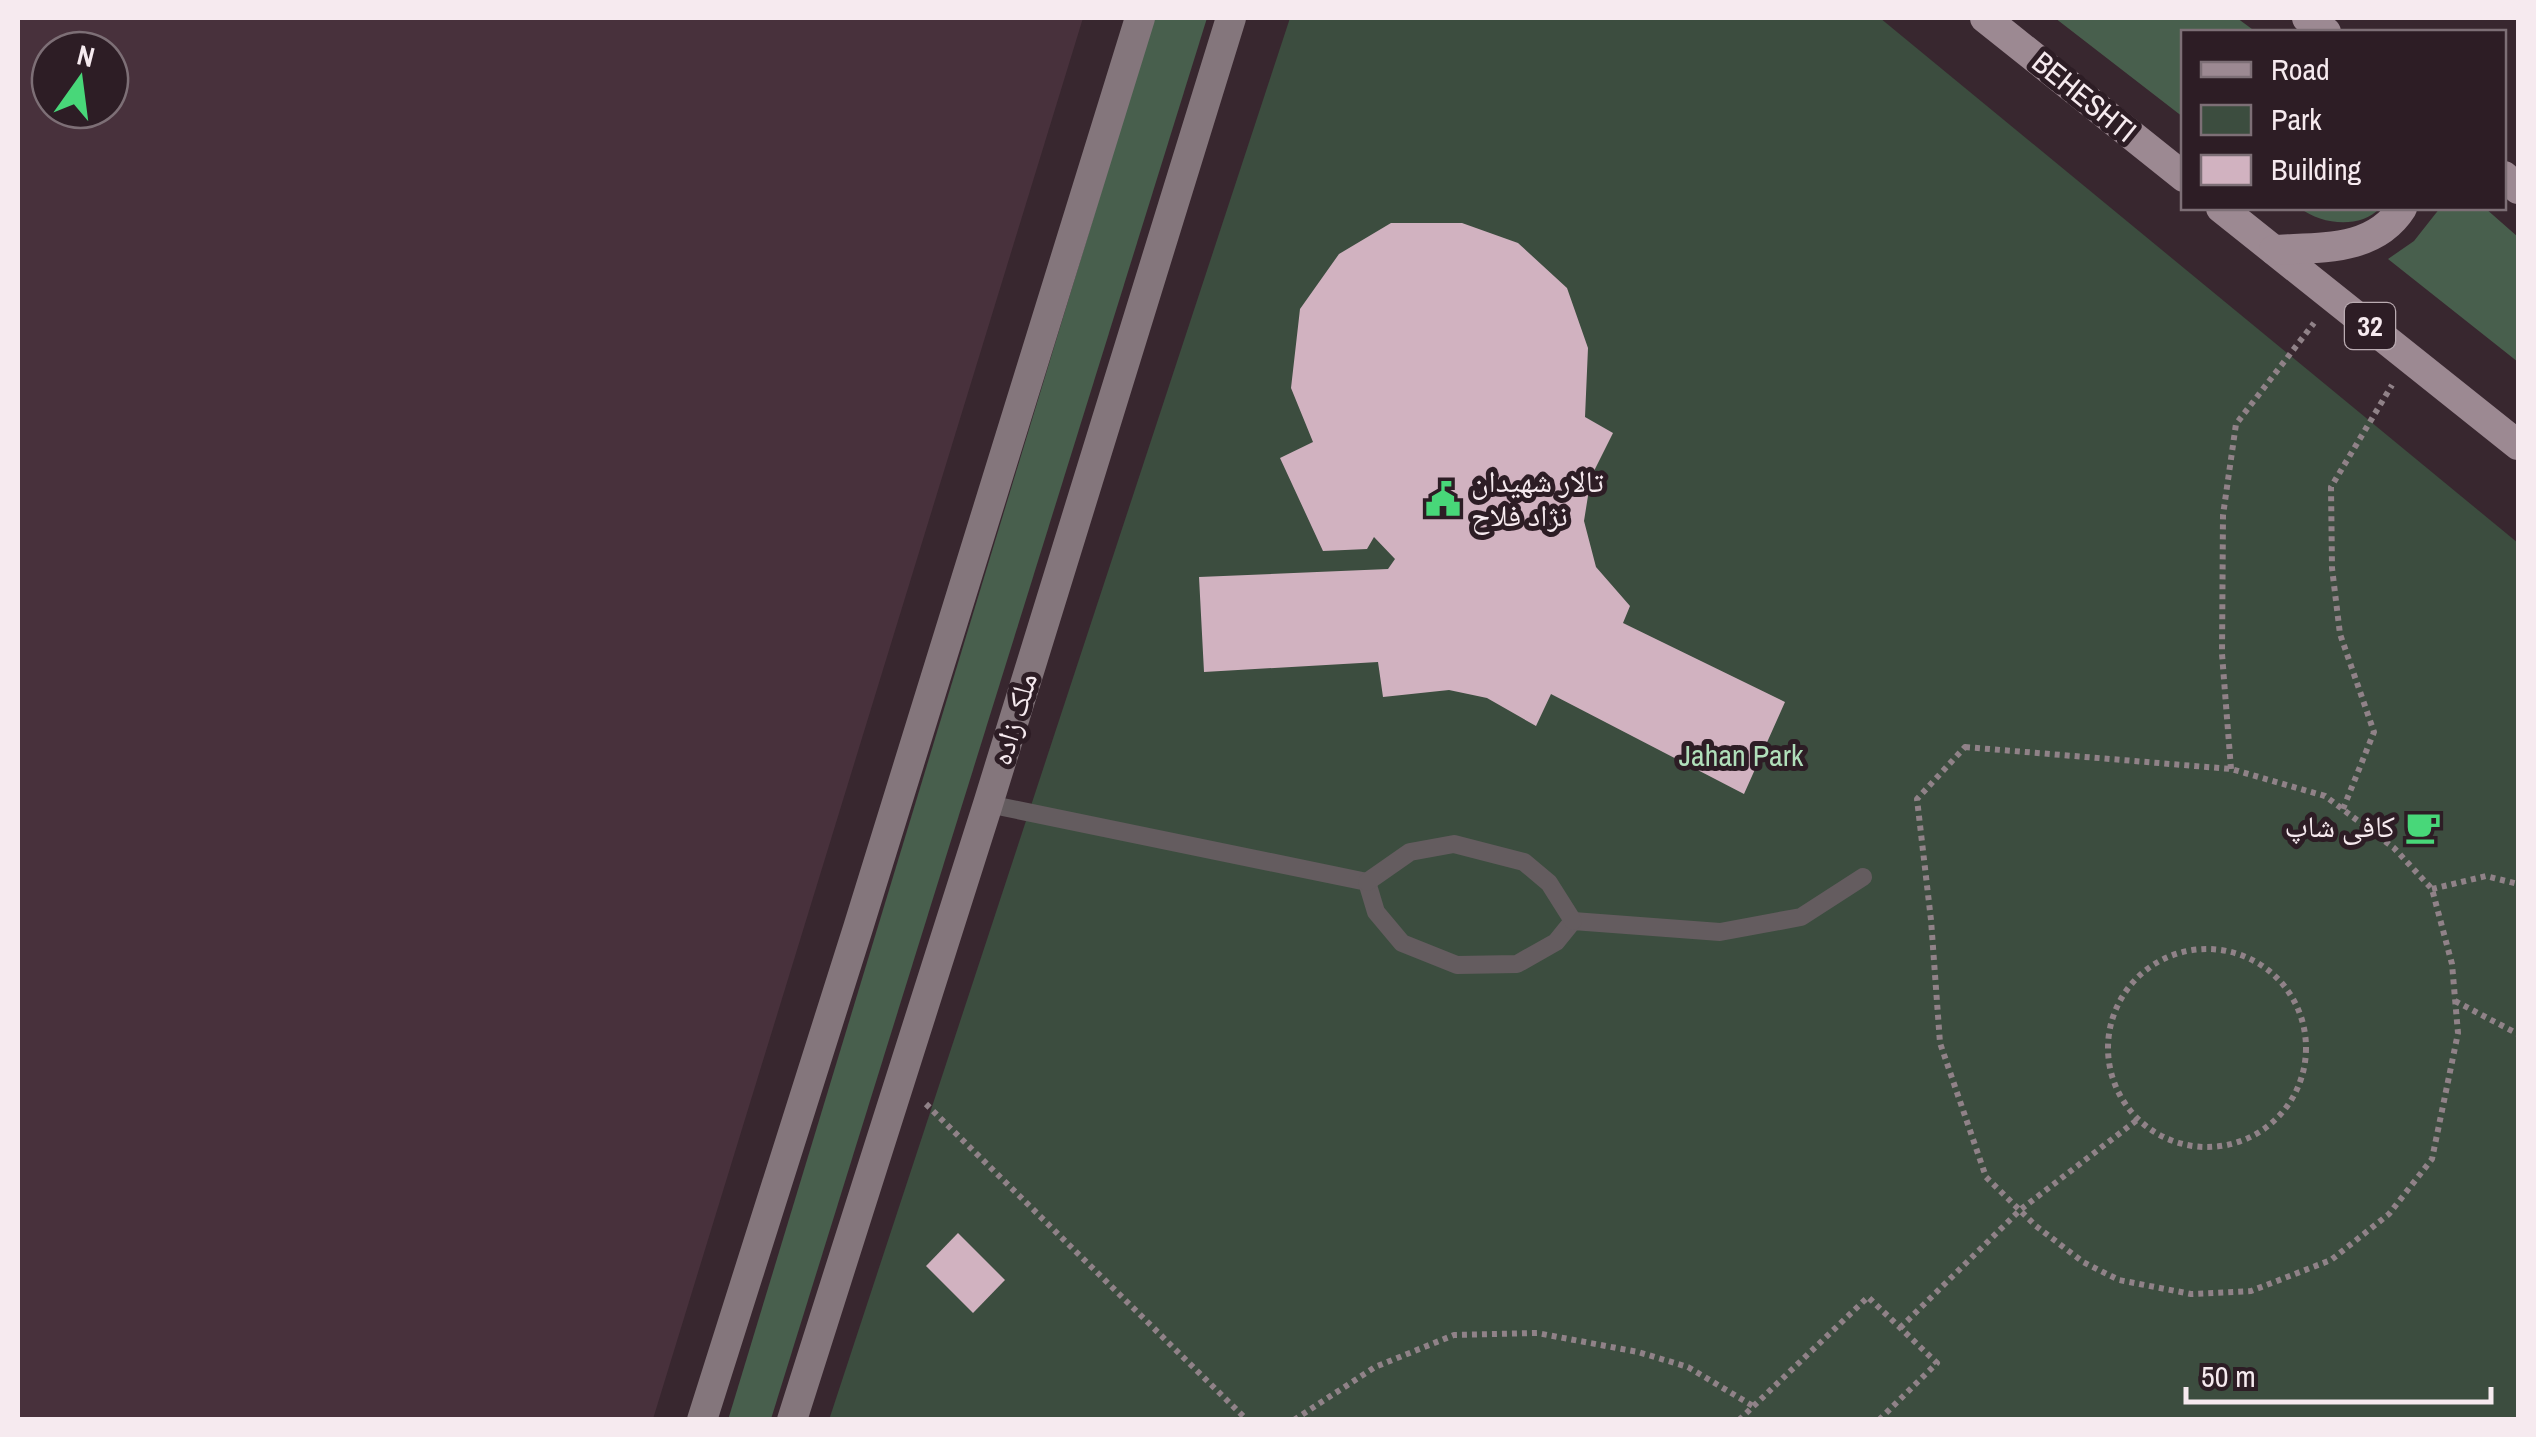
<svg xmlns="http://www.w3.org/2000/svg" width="2536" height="1437" viewBox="0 0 2536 1437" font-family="'Archivo Narrow','Noto Naskh Arabic',sans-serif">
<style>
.built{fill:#48313c;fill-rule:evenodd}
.green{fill:#3c4d3f}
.forest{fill:#485f4d}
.building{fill:#d1b2c0}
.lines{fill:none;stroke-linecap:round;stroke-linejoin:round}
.path{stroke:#908288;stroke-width:6;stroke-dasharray:5 5;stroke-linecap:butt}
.lane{stroke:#645c5f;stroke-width:18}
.secondary{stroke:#84767c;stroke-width:30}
.primary{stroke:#9c8992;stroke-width:30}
.labels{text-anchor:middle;stroke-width:10;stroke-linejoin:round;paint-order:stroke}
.shield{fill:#2d1d25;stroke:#baacb2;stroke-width:2.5}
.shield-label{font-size:28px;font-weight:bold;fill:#f6eaef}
.street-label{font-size:30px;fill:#f6eaef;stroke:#2d1d25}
.poi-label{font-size:30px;fill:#f6eaef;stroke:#2d1d25;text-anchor:start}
.park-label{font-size:30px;fill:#b0dfba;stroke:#2d1d25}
</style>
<rect width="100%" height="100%" fill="#38272f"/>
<path class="built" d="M18,18H1083L653,1419L18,1418ZM50,50H110V110H50Z"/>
<polygon class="green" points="1290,18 1880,18 2518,543 2518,1419 829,1420"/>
<g class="forest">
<polygon points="1154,18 1207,18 771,1419 728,1420"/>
<polygon points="2055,18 2237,18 2256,32 2184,32 2183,117"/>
<path d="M2300,208H2380C2360,229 2322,225 2300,208Z"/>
<polygon points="2440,208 2485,208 2518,237 2518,362 2388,259 2414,241"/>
</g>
<g class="building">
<polygon points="1391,223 1462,223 1518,243 1567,288 1588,348 1585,417 1613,433 1591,477 1584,521 1596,567 1630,606 1623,623 1785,702 1744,794 1551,694 1536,726 1487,698 1449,690 1383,697 1378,662 1204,672 1199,577 1388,569 1395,559 1374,537 1367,549 1323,551 1280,458 1313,442 1291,388 1300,309 1339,254"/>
<polygon points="958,1233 1005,1280 973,1313 926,1266"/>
</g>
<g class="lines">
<g class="path">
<polygon points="1965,747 2231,769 2325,796 2394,848 2432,889 2452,964 2458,1033 2432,1159 2389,1214 2331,1260 2251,1291 2191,1294 2119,1280 2083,1262 2036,1226 1986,1177 1940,1043 1931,920 1917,799"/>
<polyline points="2231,769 2222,654 2223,515 2236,424 2314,323"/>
<polyline points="2343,809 2374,732 2340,634 2332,568 2331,487 2392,385"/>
<polyline points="2432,889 2486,876 2518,884"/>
<circle cx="2207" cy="1048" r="99"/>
<polyline points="2455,1001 2518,1034"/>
<polyline points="926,1104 1247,1420"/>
<polyline points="1900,1328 2020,1210 2137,1120"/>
<polyline points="1294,1420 1375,1367 1454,1335 1537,1333 1638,1352 1688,1367 1753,1406"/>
<polyline points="1739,1420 1868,1297 1937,1363 1879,1420"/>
</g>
<g class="lane">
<polyline points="988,804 1367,882 1376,912 1402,943 1457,965 1517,964 1556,942 1573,921 1720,932 1801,917 1863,877"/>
<polyline points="1367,882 1410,852 1454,844 1524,862 1549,883 1573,921"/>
</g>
<g class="secondary">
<polyline points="702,1420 858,928 1140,18"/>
<polyline points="792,1420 988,804 1231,18"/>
</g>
<g class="primary">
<polyline points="1985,18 2184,177"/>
<polyline points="2307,18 2326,32"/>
<polyline points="2504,176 2518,189"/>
<polyline points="2221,208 2518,445"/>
<path d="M2274,250C2320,247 2374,252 2402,208"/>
</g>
</g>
<defs>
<symbol id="civic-bare" viewBox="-9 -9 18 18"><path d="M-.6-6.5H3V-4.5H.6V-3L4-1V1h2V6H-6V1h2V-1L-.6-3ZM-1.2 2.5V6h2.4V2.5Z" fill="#48d779" stroke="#2d1d25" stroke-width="2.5" paint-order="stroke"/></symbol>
<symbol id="cafe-bare" viewBox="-9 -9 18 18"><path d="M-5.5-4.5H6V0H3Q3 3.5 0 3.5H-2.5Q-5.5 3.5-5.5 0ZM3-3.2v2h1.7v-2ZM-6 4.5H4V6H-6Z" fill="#48d779" stroke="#2d1d25" stroke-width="2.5" paint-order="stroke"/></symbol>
</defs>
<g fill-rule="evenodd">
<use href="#civic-bare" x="1418" y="474" width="50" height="50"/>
<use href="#cafe-bare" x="2398" y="802" width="50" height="50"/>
</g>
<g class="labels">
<rect class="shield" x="2345" y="303" width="50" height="46" rx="8"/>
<g class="shield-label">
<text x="2370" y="336">32</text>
</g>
<g class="street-label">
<text transform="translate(2084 97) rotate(39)" y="10">BEHESHTI</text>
<text transform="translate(1014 719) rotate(-73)" y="10">ملک زاده</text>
</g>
<g class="poi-label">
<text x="1471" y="492">تالار شهیدان<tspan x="1471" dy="34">نژاد فلاح</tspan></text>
<text x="2395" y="837" text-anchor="end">کافی شاپ</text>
</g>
<g class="park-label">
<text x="1741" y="766">Jahan Park</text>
</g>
</g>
<rect width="2536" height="1437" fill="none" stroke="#f6eaef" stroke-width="40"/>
<rect x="2181" y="30" width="325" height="180" fill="#2d1d25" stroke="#7d6f76" stroke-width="2.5"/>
<rect x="2201" y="62" width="50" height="15" fill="#9c8992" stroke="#7d6f76" stroke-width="2.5"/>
<text x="2271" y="80" font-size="30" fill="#f6eaef">Road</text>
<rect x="2201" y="105" width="50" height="30" fill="#3c4d3f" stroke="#7d6f76" stroke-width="2.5"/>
<text x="2271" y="130" font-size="30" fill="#f6eaef">Park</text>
<rect x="2201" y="155" width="50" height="30" fill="#d1b2c0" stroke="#7d6f76" stroke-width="2.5"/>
<text x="2271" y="180" font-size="30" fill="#f6eaef">Building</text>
<g transform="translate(80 80) rotate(14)"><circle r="48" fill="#2d1d25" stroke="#7d6f76" stroke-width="2.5"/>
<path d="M0-8L18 38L0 25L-18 38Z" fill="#48d779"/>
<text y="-15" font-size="28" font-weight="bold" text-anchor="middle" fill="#f6eaef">N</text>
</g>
<path d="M2186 1387v15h305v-15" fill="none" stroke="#f6eaef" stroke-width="5"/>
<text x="2201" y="1387" font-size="30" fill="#f6eaef" stroke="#2d1d25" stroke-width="8" paint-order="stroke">50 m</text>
</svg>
